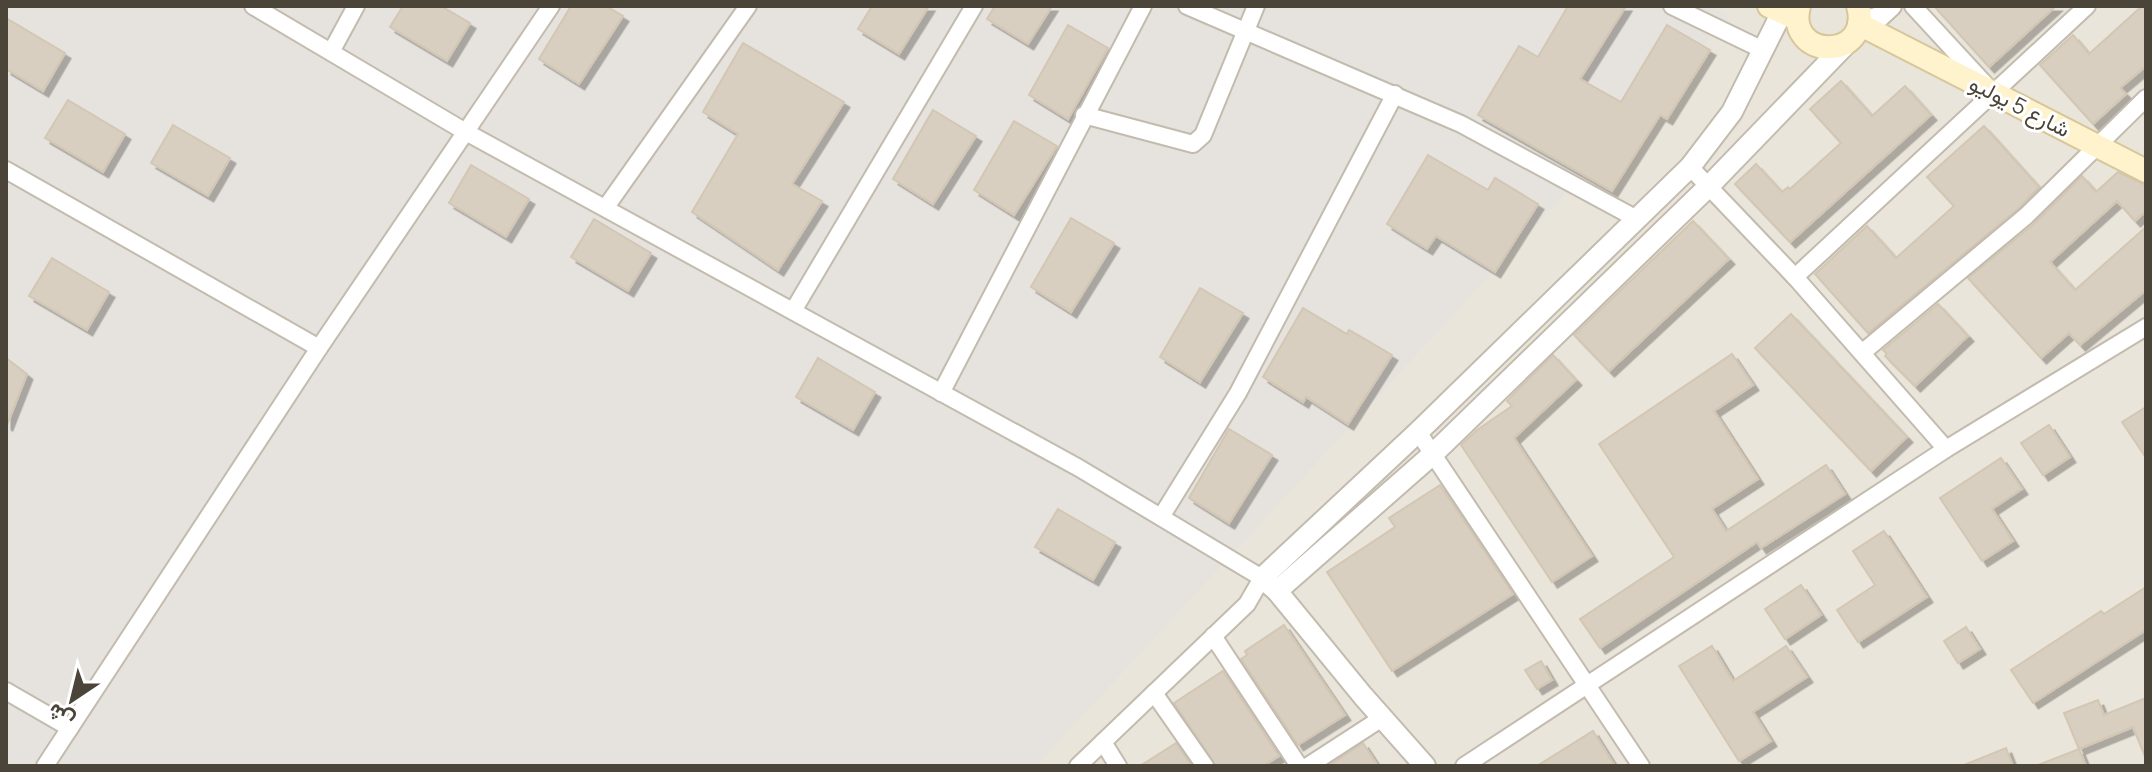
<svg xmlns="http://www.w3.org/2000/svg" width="2152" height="772" viewBox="0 0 2152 772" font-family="Manrope,Vazirmatn,sans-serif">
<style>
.residential{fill:#eae5da}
.industrial{fill:#e6e2dd}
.building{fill:#d8cfc1;stroke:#d3c7b4;stroke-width:2;filter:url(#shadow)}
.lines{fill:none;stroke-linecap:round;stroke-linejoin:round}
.minor-casing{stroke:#c2bbae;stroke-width:20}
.tertiary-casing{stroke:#c2bbae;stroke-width:24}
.secondary-casing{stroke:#d6c79b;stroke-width:26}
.minor{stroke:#fff;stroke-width:16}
.tertiary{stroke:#fff;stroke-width:20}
.secondary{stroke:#fff3cd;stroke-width:22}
.labels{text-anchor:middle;stroke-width:6;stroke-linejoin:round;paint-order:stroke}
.street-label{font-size:22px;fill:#4b4439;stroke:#fff}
</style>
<defs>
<filter id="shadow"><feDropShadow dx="5.5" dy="5.5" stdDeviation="0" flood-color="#0004"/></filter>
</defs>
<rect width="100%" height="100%" fill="#f6f3ec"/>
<polygon class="residential" points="6,6 2146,6 2146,766 749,766"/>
<polygon class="industrial" points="6,6 1709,6 1730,16 1036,766 6,766"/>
<g class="building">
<polygon points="403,6 441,6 470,23 447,61 390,27"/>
<polygon points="571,6 606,6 623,16 579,84 539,59"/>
<polygon points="872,6 929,6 899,54 858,29"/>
<polygon points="995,6 1052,6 1028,44 987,19"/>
<polygon points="1568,6 1626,6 1580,79 1621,102 1667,25 1710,50 1667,119 1660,115 1612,191 1478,115 1519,46 1538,57"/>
<polygon points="1934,6 2056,6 1989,67"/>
<polygon points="2142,6 2146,6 2146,66 2120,88 2126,94 2093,124 2040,65 2073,35 2089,54"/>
<polygon points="6,18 65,53 43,91 6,69"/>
<polygon points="1068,25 1108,48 1068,119 1029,95"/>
<polygon points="743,43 844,102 792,184 822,201 778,270 692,212 738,134 703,112"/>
<polygon points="1841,81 1872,116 1905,86 1931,115 1790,242 1735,184 1756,164 1782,192 1788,187 1790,189 1841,143 1810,109"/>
<polygon points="68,100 125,134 103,172 45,138"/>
<polygon points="933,110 976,136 933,204 893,179"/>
<polygon points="1014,121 1057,146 1014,215 974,190"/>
<polygon points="173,125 230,158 208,196 151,163"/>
<polygon points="1984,126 2039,187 2019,208 1868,333 1815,274 1867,226 1896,258 1954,206 1927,177"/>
<polygon points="1428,155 1488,190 1495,178 1538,204 1495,272 1436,236 1427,249 1387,224"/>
<polygon points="471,165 529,199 506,237 449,203"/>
<polygon points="2118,172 2146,185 2146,211 2135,221 2117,201 2050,262 2075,290 2146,227 2146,290 2080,345 2069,333 2041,358 1968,278 2034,224 2082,176 2096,192"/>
<polygon points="1071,218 1114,243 1071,312 1031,287"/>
<polygon points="594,219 651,253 628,291 571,257"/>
<polygon points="1693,221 1729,259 1609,371 1574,335"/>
<polygon points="52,258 109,292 87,330 29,296"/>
<polygon points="1200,288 1243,313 1200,382 1160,357"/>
<polygon points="1938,304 1968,336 1915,386 1885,356 1887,354 1883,350"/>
<polygon points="1303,308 1347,334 1349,330 1392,355 1348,424 1306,397 1303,402 1263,377"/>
<polygon points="1791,314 1907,437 1871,471 1755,348"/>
<polygon points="1732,354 1753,385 1714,411 1758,479 1712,509 1726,531 1826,465 1845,494 1761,548 1757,542 1600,648 1580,619 1674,557 1599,444"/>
<polygon points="1553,355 1576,380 1514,438 1592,556 1552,582 1461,445 1477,430 1512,406 1507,401"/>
<polygon points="6,358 27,374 7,425 6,424"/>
<polygon points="818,358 875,392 853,430 796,397"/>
<polygon points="2146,407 2146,458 2122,422"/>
<polygon points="2049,425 2070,457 2043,475 2021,443"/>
<polygon points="1229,429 1272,455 1229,523 1189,498"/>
<polygon points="2001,458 2022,489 1992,509 2013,541 1982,561 1940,498"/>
<polygon points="1440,485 1513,594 1392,671 1327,572 1395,527 1389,518"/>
<polygon points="1058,509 1115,542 1093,580 1035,547"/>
<polygon points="1884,531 1927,597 1858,642 1837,610 1875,585 1853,551"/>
<polygon points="1801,585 1821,615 1785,639 1765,609"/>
<polygon points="2146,587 2146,630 2033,703 2011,670 2101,611 2104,614"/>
<polygon points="1284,625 1345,715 1298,745 1241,659 1247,655 1245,651"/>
<polygon points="1966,627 1980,649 1958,663 1944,641"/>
<polygon points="1712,646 1733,681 1786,646 1807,677 1753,712 1771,741 1739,761 1679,666"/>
<polygon points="1541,661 1552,680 1537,689 1525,670"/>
<polygon points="1223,671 1279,756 1263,766 1216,766 1174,703"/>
<polygon points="2146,698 2146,759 2133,727 2079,749 2064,713 2098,700 2104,715"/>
<polygon points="1593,731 1615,766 1537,766"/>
<polygon points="1176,743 1192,766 1140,766"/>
<polygon points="1363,743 1378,766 1328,766"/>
<polygon points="2006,748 2013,766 1964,766 1964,765"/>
<polygon points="2079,749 2086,766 2038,766 2038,765"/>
</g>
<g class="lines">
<defs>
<g id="minor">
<polyline points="253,6 464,131 1079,468 1262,578 1247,604 1078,766"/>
<polyline points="1187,6 1461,124 1637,219"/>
<polyline points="1672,6 1763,50"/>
<polyline points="1913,6 1985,84"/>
<polyline points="331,52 356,6"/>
<polyline points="1084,115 1193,144 1203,135 1256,6"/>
<polyline points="1690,167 1795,277 1946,449"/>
<polyline points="6,170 319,348"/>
<polyline points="606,207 748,6"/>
<polyline points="1795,277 2087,6"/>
<polyline points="793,311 974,6"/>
<polyline points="1863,352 2026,216 2146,98"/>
<polyline points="941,393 1143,6"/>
<polyline points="1418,432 1641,766"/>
<polyline points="1161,517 1238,393 1395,94"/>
<polyline points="1213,636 1299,766"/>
<polyline points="6,691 70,728"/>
<polyline points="1154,693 1205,766"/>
<polyline points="1103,742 1118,766"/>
<polyline points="45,766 319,348 551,6"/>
<polyline points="1308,766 1382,718"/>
<polyline points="1464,766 1946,449 2146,327"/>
</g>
<g id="tertiary">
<polyline points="1859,24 1879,17 1891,6"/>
<polyline points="1277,591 1433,454 1709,186 1851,39"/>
<polyline points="1425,766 1363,696 1277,591 1262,578 1418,432 1690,167 1732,112 1782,12 1792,6"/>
</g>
<g id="secondary">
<polyline points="1769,6 1797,19"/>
<path d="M1799,6C1785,61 1873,61 1858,6"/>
<polyline points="1859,24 2146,171"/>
</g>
</defs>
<use href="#minor" class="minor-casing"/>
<use href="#tertiary" class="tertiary-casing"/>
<use href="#secondary" class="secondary-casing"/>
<use href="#minor" class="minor"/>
<use href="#tertiary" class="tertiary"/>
<use href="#secondary" class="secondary"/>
</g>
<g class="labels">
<g class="street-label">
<text transform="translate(2020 106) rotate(27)" y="8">شارع 5 يوليو</text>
</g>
</g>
<rect width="2152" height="772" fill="none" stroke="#4b4439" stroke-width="16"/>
<g transform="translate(72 700) rotate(215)" stroke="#ffffff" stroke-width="6" paint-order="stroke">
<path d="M0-6L14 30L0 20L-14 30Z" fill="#4b4439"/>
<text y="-12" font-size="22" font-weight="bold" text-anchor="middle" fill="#4b4439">ش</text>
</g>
</svg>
